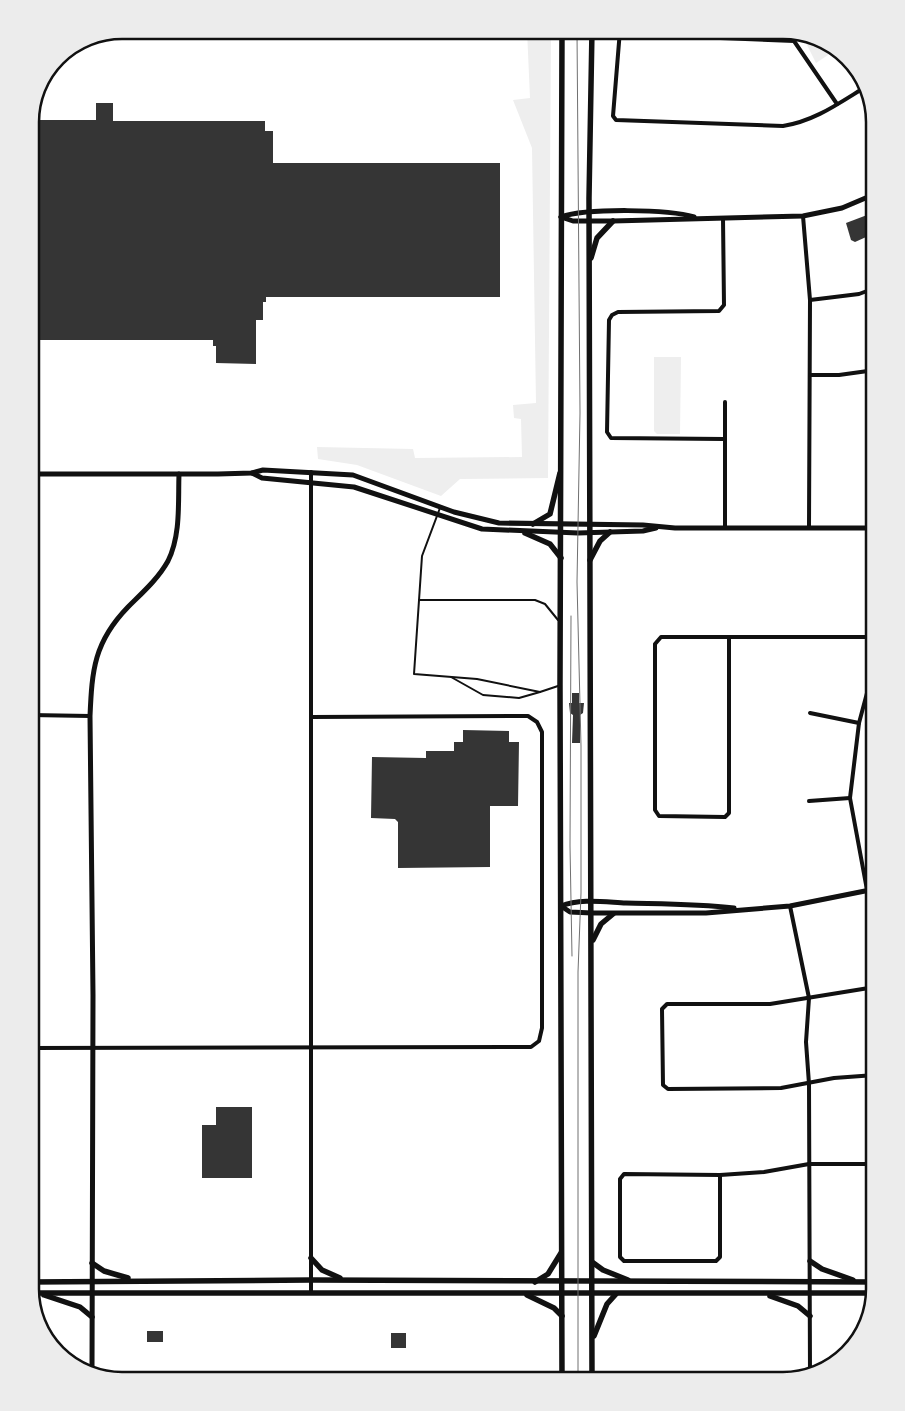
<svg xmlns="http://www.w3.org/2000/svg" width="905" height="1411" viewBox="0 0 905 1411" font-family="'DM Sans',sans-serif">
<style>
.green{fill:#eee}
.building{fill:#353535}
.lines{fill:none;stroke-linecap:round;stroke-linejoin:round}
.service{stroke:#111;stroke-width:2}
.minor{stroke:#111;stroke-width:4}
.tertiary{stroke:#111;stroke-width:5}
.secondary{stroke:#111;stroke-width:5.5}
.tram{stroke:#707070;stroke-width:1}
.rim{fill:none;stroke:#111;stroke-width:2.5}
</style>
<rect width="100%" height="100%" fill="#fff"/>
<g class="green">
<polygon points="527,30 551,30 548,478 460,479 441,496 357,465 318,459 317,447 413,449 415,458 522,457 521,419 514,418 513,405 536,403 532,148 513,100 530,98"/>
<polygon points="798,34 835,46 837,49 816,63 804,39"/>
<polygon points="654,357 681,357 680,434 657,434 654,431"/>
</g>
<g class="building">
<polygon points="96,103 113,103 113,121 265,121 265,131 273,131 273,163 500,163 500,297 266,297 266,302 263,302 263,320 256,320 256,364 216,363 216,346 213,346 213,340 30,340 30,120 96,120"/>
<polygon points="875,212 875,233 855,242 851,240 846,223"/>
<polygon points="572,693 579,693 579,703 584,703 583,713 580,715 580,743 572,743 573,715 570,713 569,703 572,703"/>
<polygon points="463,730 509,731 509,742 519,742 518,806 490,806 490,867 398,868 398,822 395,819 371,818 372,757 426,758 426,751 454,751 454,742 463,742"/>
<polygon points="216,1107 252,1107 252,1178 202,1178 202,1125 216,1125"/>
<rect x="147" y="1331" width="16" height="11"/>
<rect x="391" y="1333" width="15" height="15"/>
</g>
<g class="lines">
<g class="service">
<polyline points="440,508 422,556 414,674 477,679 540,692 558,686"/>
<polyline points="419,600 535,600 545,604 558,620"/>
<polyline points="451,677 483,695 519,698 540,692"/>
</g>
<g class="minor">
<path d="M620,30L613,116L616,120L783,126C815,121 839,103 867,86"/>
<polyline points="620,34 794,41 837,104"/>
<polyline points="803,216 810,300 809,527"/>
<polyline points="723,218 724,305 719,311 618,312 612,315 609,320 607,432 611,438 724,439"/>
<polyline points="810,300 859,294 875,288"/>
<polyline points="810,375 839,375 875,370"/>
<polyline points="725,528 725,402"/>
<polyline points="729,637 729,813 725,817 659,816 655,810 655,644 661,637 875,637"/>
<polyline points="810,713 859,723"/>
<polyline points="30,715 90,716"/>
<polyline points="809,801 850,798"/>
<polyline points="867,890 850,798 859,723 875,663"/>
<polyline points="790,906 809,998 806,1042 809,1084 810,1375"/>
<polyline points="30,1048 531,1047 539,1041 542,1028 542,732 537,722 528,716 311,717"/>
<polyline points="875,1075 834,1078 781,1088 668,1089 663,1085 662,1009 667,1004 770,1004 875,987"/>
<polygon points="624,1174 720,1175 720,1257 716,1261 624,1261 620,1257 620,1179"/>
<polyline points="720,1175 764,1172 809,1164 875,1164"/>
<polyline points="311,1293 311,472"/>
</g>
<g class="tertiary">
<polyline points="561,217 573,221 613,221 803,216 842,208 875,194"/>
<path d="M561,217C586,208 669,209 694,217"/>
<polyline points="252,473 262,478 354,487 482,529 578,533 643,531 656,528"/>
<polyline points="30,474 218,474 252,473 263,470 353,475 454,512 499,523 643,525 675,528 875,528"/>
<polyline points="561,906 570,912 592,913 706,913 790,906 875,889"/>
<path d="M561,906C580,898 605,902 626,903C662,904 698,904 734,908"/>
<path d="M92,1373L93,995L90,716C92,670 94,642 128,607C142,593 158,579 168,561C181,535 178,502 179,474"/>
</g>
<g class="secondary">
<polyline points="562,30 560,685 562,1381"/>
<polyline points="591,258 597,238 613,221"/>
<polyline points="533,524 550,514 560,473"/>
<polyline points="525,533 550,544 561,558"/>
<polyline points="590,560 600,541 610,532"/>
<polyline points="593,940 601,924 613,914"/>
<polyline points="311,1258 322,1270 340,1278"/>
<polyline points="810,1261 822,1269 853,1280"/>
<polyline points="592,1262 603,1270 628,1280"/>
<polyline points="92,1263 104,1271 128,1278"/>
<polyline points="30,1282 311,1280 875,1282"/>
<polyline points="535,1282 548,1274 561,1253"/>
<polyline points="31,1293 874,1293"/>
<polyline points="44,1295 80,1307 92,1317"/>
<polyline points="527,1295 554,1308 562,1316"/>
<polyline points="770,1296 798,1306 810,1316"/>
<polyline points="594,1336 607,1304 616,1294"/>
<polyline points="592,1381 589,198 592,30"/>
</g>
<g class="tram">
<polyline points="577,30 580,413 577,582 581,746 581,893 578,972 578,1381"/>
<polyline points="571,616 570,846 572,956"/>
</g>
</g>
<path d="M0 0H905V1411H0ZM122 39H783A83 83 0 0 1 866 122V1289A83 83 0 0 1 783 1372H122A83 83 0 0 1 39 1289V122A83 83 0 0 1 122 39Z" fill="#ececec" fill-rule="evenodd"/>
<path class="rim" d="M122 39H783A83 83 0 0 1 866 122V1289A83 83 0 0 1 783 1372H122A83 83 0 0 1 39 1289V122A83 83 0 0 1 122 39Z"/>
</svg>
